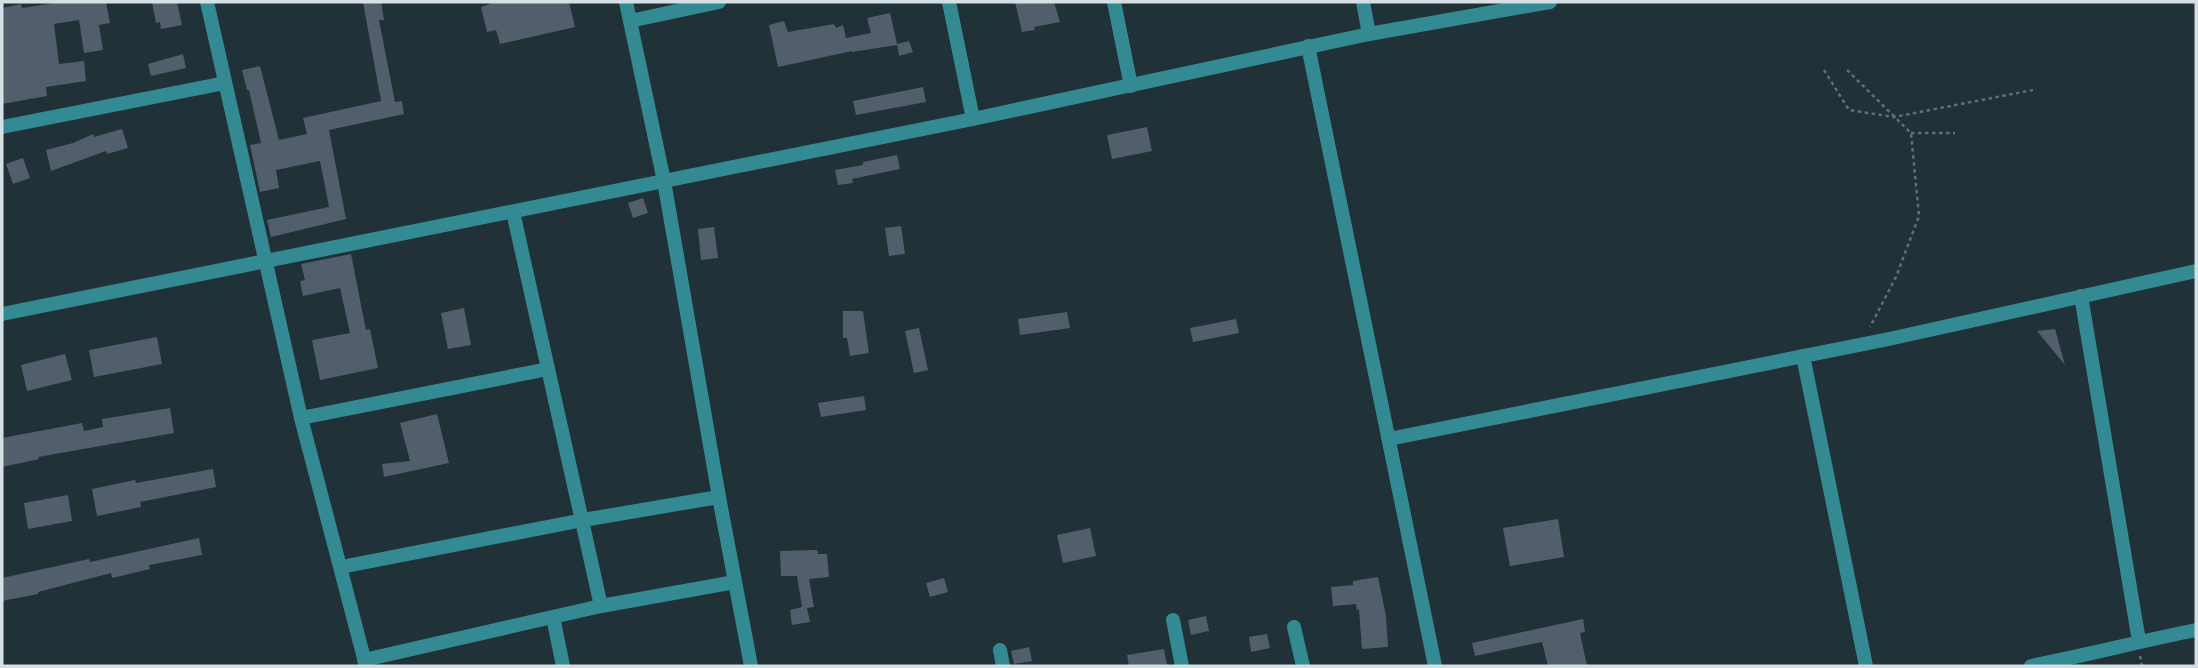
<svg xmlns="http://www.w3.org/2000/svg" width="2198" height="668" viewBox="0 0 2198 668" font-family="Montserrat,sans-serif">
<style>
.building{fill:#525e6b}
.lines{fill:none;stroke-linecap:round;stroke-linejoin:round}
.path{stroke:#616f76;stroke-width:2.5;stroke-dasharray:3.5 3.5;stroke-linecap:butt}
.street{stroke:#348a93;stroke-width:14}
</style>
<rect width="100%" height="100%" fill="#203138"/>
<g class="building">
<polygon points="61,2 106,2 110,23 99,25 103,50 84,53 79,20 54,24 59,64 84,61 86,81 46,87 47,96 2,104 2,8 21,4 22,8"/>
<polygon points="152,2 177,2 182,25 161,29 160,22 156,23"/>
<polygon points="363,2 381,2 384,20 379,20 395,102 402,101 404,114 329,130 346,219 271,237 267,220 329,207 320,161 276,170 279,188 260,192 250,145 261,143 249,90 247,90 242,70 260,66 279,140 307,134 303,118 381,101"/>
<polygon points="495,2 569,2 575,27 500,44 496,30 487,32 481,7"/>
<polygon points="1015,2 1054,2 1060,22 1034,27 1035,30 1022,32"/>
<polygon points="890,13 897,44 909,41 913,52 899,56 897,45 852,52 852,51 778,67 769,25 784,21 788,32 834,24 836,28 843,25 846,38 871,33 867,18"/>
<polygon points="183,54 186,68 151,76 148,64"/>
<polygon points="923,87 926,102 856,115 853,101"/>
<polygon points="1147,127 1152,151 1112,159 1107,135"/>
<polygon points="122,129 128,148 107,154 106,151 51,171 46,150 73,143 93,134 94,137"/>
<polygon points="897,155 900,169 852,179 853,183 838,185 835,170 863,165 863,162"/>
<polygon points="23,158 30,178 13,184 6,164"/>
<polygon points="643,198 648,213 633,218 628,203"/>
<polygon points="901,226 905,254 889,256 885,228"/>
<polygon points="714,227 718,258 701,260 698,229"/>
<polygon points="351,254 366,330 370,329 378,368 320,380 312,340 350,333 340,288 303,296 300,281 305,280 301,264"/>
<polygon points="464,308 471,345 448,349 441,313"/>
<polygon points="843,311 863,311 869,353 850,356 847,338 843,338"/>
<polygon points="1067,312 1070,328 1020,335 1018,319"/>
<polygon points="1236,319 1239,333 1193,342 1190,328"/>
<polygon points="919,328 928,370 914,373 905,331"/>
<polygon points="2055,329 2065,365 2037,331"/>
<polygon points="157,337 162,364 94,377 89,350"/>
<polygon points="65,354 72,380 27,391 21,365"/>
<polygon points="864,396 866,410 821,417 818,403"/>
<polygon points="170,408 174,433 38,457 39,459 2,467 2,438 82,423 84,431 103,427 102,419"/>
<polygon points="437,414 449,463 384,477 382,464 410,461 400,423"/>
<polygon points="213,469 216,487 140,502 141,507 97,516 92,489 135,480 136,483"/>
<polygon points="68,495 72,521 28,529 24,503"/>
<polygon points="1558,519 1564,557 1510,566 1503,528"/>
<polygon points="1090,528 1096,556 1063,563 1057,535"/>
<polygon points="199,538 202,555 149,565 150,569 112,578 111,573 38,592 38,594 2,601 2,578 89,559 90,562"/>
<polygon points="817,550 818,554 827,554 829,577 809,579 814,607 807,608 810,622 792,625 790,610 802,607 797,576 781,576 780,551"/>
<polygon points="1378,577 1386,616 1388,647 1362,649 1359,609 1357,610 1356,604 1333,606 1331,587 1353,585 1353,581"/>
<polygon points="944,578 948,592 930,597 926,583"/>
<polygon points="1206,616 1209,631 1191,635 1188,620"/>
<polygon points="1583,619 1585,632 1580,633 1587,666 1548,666 1542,642 1475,656 1472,643"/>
<polygon points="1267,634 1270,648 1251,652 1249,637"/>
<polygon points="1029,647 1032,661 1014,664 1011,651"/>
<polygon points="1164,649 1167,665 1129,666 1127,655"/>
</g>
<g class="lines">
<g class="path">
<polyline points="1824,70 1849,110 1894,117 2033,90"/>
<polyline points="1847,70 1911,133 1919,216 1896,277 1870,327"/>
<polyline points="1911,133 1955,133"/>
<polyline points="2140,656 2142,666"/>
</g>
<g class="street">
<polyline points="207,2 301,418 366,666"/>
<polyline points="626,2 664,181 719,497 751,666"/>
<polyline points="949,2 973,119"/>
<polyline points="1114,2 1131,86"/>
<polyline points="1363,2 1369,34"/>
<polyline points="630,21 719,2"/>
<polyline points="1308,46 1435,666"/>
<polyline points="2,127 225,83"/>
<polyline points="513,212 601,606"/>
<polyline points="2081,296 2139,641"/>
<polyline points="2,314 973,119 1369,34 1550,2"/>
<polyline points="1803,356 1866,666"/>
<polyline points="301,418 548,369"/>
<polyline points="1389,439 1889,339 2196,271"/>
<polyline points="341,567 583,520 719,497"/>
<polyline points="553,617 563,666"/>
<polyline points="1173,620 1182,666"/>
<polyline points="1294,627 1303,666"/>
<polyline points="1000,650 1003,666"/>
<polyline points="364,660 601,606 735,582"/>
<path d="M2031,666C2087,655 2141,641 2196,630"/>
</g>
</g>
<rect width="2198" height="668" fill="none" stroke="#d5dfe4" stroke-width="7"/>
</svg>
